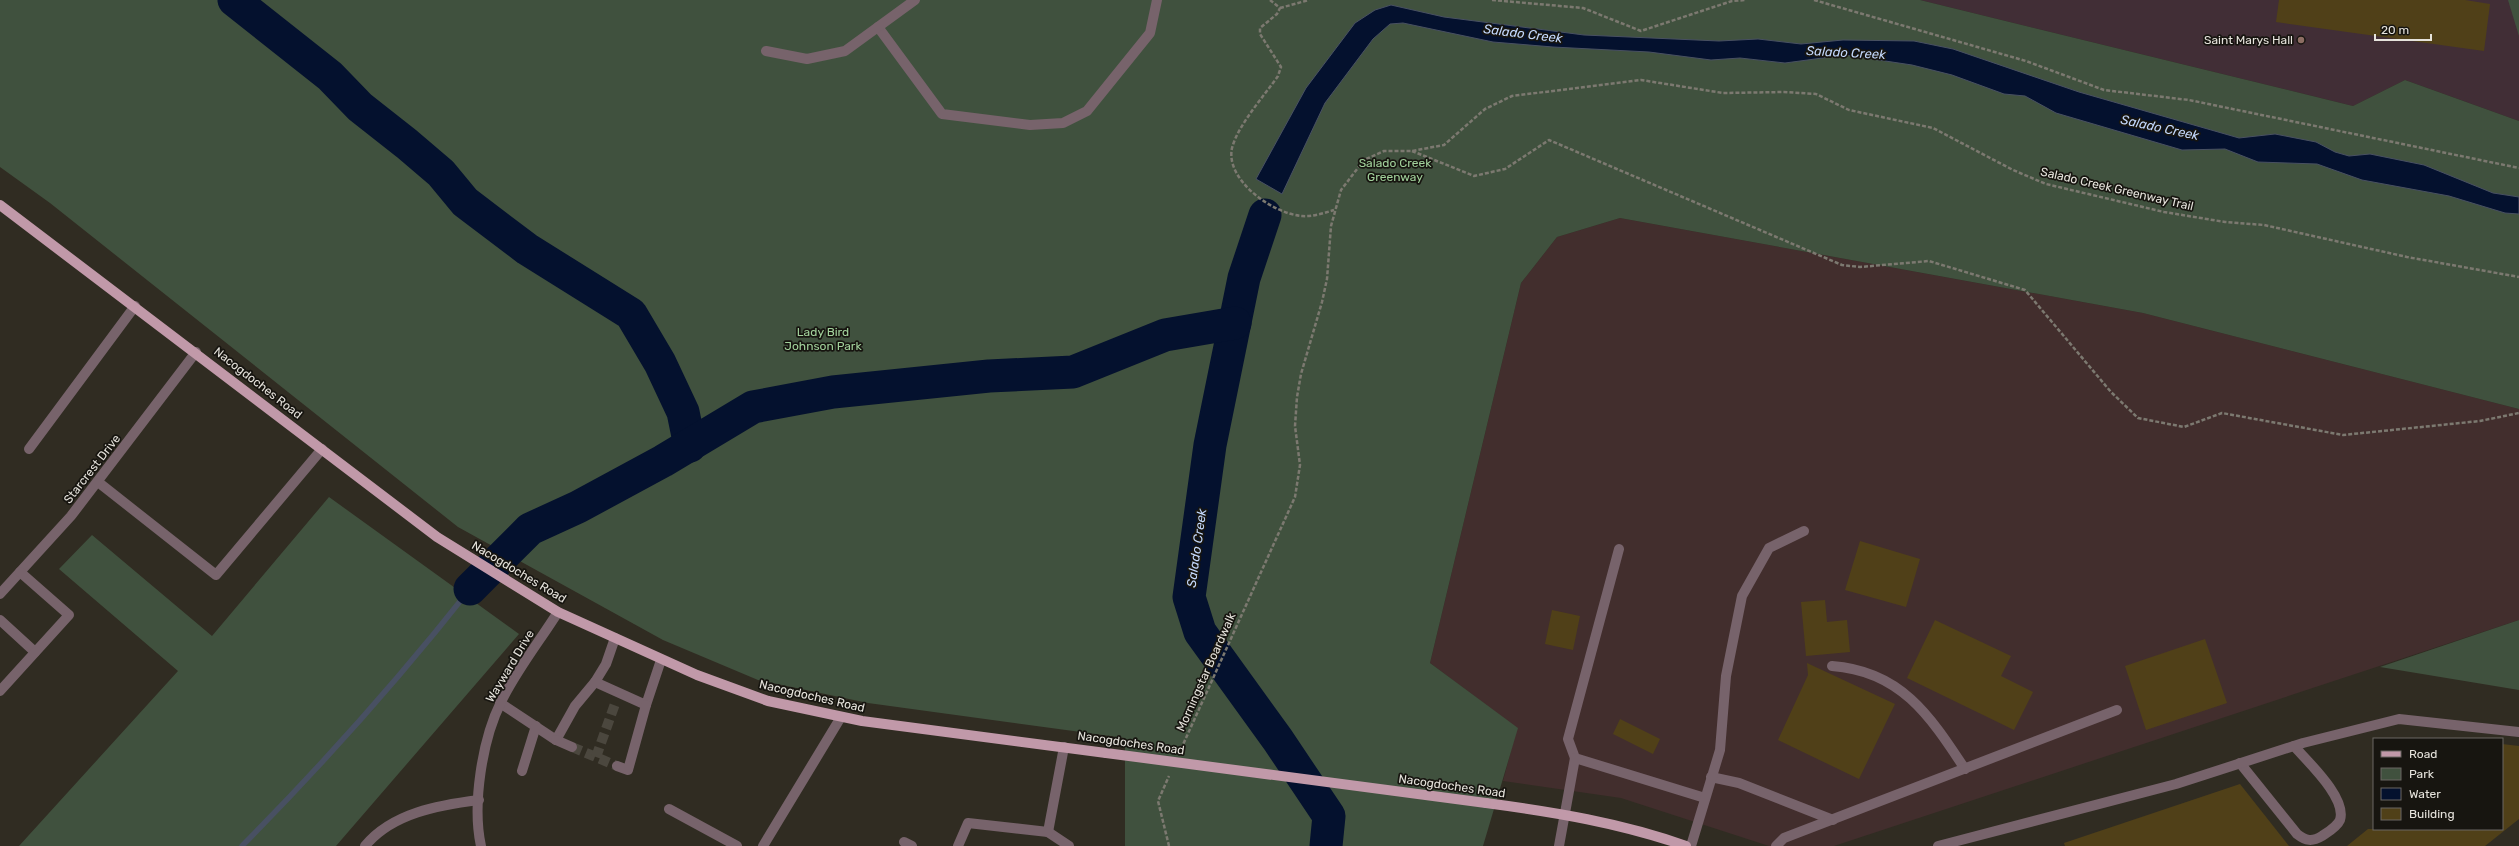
<svg xmlns="http://www.w3.org/2000/svg" width="2519" height="846" viewBox="0 0 2519 846" font-family="Rubik,sans-serif">
<style>
.industrial{fill:#422e2d}
.education{fill:#412e36}
.green{fill:#40513e}
.water{fill:#04112e;stroke:#485062}
.lines{fill:none;stroke-linecap:round;stroke-linejoin:round}
.stream{stroke:#485062;stroke-width:5.5}
.river{stroke:#04112e;stroke-width:33}
.building{fill:#504018}
.minor-tunnel{stroke:#4b473e;stroke-width:10;stroke-dasharray:10 5;stroke-linecap:butt}
.path{stroke:#7c7970;stroke-width:2.5;stroke-dasharray:4 2;stroke-linecap:butt}
.minor{stroke:#77636b;stroke-width:10}
.major{stroke:#c199a9;stroke-width:10}
.major-bridge{stroke:#c199a9;stroke-width:10}
.education-dot{fill:#8d6e63;stroke:#171510;stroke-width:1.5}
.labels{text-anchor:middle;stroke-width:3.5;stroke-linejoin:round;paint-order:stroke}
.poi-label{font-size:12px;fill:#e6e3dc;stroke:#171510;text-anchor:end}
.park-label{font-size:12px;fill:#a2d29c;stroke:#171510}
.street-label{font-size:12px;fill:#e6e3dc;stroke:#171510}
.water-label{font-size:13px;font-style:italic;fill:#c4d9fd;stroke:#171510}
</style>
<rect width="100%" height="100%" fill="#302c22"/>
<polygon class="industrial" points="1620,218 2143,313 2519,409 2519,620 1834,846 1769,846 1621,798 1503,781 1517,728 1430,663 1521,283 1557,237"/>
<polygon class="education" points="1920,0 2519,0 2519,121 2405,80 2353,106"/>
<g class="green">
<polygon points="0,0 1920,0 2353,106 2405,80 2519,121 2519,409 2143,313 1620,218 1557,237 1521,283 1430,663 1518,728 1483,846 1125,846 1125,738 868,703 758,680 663,640 458,527 50,203 0,167"/>
<polygon points="2508,0 2519,0 2519,36"/>
<polygon points="329,497 519,634 336,846 19,846 178,671 59,569 92,535 212,636"/>
<polygon points="2519,620 2519,690 2380,667"/>
</g>
<polygon class="water" points="1391,5 1444,17 1584,35 1719,41 1758,39 1801,44 1843,40 1914,41 1953,49 2079,92 2239,138 2275,134 2316,142 2335,152 2349,156 2370,154 2424,165 2493,193 2519,197 2519,214 2505,213 2449,196 2362,180 2317,164 2258,162 2225,149 2182,150 2056,113 2025,96 2004,94 1952,75 1912,65 1845,55 1785,63 1740,58 1711,60 1649,52 1553,47 1493,42 1403,23 1390,24 1373,39 1325,103 1282,194 1256,179 1306,88 1355,23 1375,10"/>
<g class="lines">
<path class="stream" d="M242,846C323,764 399,679 470,589"/>
<g class="river">
<polyline points="234,0 330,76 360,107 407,144 441,173 465,202 527,249 631,314 660,363 683,412 690,446"/>
<polyline points="1265,215 1244,278 1210,445 1189,597 1200,632 1278,740 1329,816 1326,846"/>
<polyline points="470,589 530,529 578,507 663,461 753,407 833,392 989,376 1073,372 1165,335 1235,323"/>
</g>
</g>
<g class="building">
<polygon points="2279,0 2465,0 2490,4 2484,51 2276,22"/>
<polygon points="1860,541 1920,559 1906,607 1845,590"/>
<polygon points="1825,600 1827,622 1847,620 1850,652 1806,656 1801,602"/>
<polygon points="1552,610 1580,616 1573,650 1545,644"/>
<polygon points="1935,620 2011,656 2001,676 2033,692 2014,730 1907,678"/>
<polygon points="2205,639 2227,703 2146,730 2125,666"/>
<polygon points="1807,663 1895,704 1859,779 1778,740 1808,675"/>
<polygon points="1620,719 1660,739 1653,754 1613,734"/>
<polygon points="2502,744 2519,746 2519,819 2485,846 2347,846 2368,829 2502,829"/>
<polygon points="2240,784 2289,846 2065,846 2064,843"/>
</g>
<g class="lines">
<g class="minor-tunnel">
<polyline points="572,747 617,766"/>
<polyline points="596,757 616,701"/>
</g>
<g class="path">
<path d="M1270,0L1280,8L1277,14L1260,28V34L1281,67L1278,76C1264,96 1238,125 1232,148C1225,180 1273,214 1302,216C1313,217 1324,213 1334,210"/>
<polyline points="1492,0 1583,8 1641,31 1732,1 1746,0"/>
<polyline points="1814,0 2026,61 2104,90 2189,100 2519,168"/>
<polyline points="1280,8 1309,0"/>
<polyline points="1412,151 1474,176 1505,169 1549,140 1842,265 1860,267 1929,261 2025,290 2111,392 2138,418 2184,427 2222,413 2343,435 2480,421 2519,413"/>
<polyline points="1181,749 1295,497 1300,465 1295,426 1297,397 1301,374 1322,302 1327,279 1331,226 1341,190 1364,160 1384,151 1412,151 1444,145 1485,109 1512,96 1641,80 1723,93 1784,92 1816,94 1849,110 1933,128 2013,170 2046,184 2164,212 2225,222 2264,225 2407,257 2519,277"/>
<polyline points="1169,846 1158,801 1169,776"/>
</g>
<g class="minor">
<polyline points="878,27 942,114 1030,125 1063,123 1087,111 1150,33 1157,0"/>
<polyline points="766,51 807,59 845,51 915,0"/>
<polyline points="29,449 135,306"/>
<polyline points="98,482 216,575 322,449"/>
<polyline points="0,594 71,516 196,352"/>
<polyline points="0,620 35,652"/>
<path d="M1832,666C1901,671 1930,716 1965,769"/>
<polyline points="595,682 646,705 661,660"/>
<polyline points="0,691 69,615 20,572"/>
<polyline points="500,703 556,740 575,706 595,682 606,664 615,638"/>
<polyline points="556,740 572,747"/>
<polyline points="1575,758 1568,739 1619,549"/>
<path d="M2240,763L2297,834C2306,841 2312,842 2322,836C2328,832 2337,827 2340,820C2347,798 2308,762 2294,746"/>
<polyline points="617,766 628,770 646,705"/>
<polyline points="522,771 536,726"/>
<polyline points="1711,777 1739,783 1833,820"/>
<polyline points="669,809 737,846"/>
<polyline points="1048,832 1069,846"/>
<polyline points="904,842 912,846"/>
<path d="M365,846C392,813 439,805 479,800"/>
<path d="M481,846C472,805 482,740 501,702C516,671 539,642 558,612"/>
<polyline points="763,846 841,717"/>
<polyline points="958,846 968,823 1048,832 1064,747"/>
<polyline points="1559,846 1575,758 1705,798"/>
<polyline points="1691,846 1720,750 1726,676 1742,596 1769,548 1804,531"/>
<polyline points="1776,846 1784,838 2117,710"/>
<polyline points="1938,846 2176,784 2303,743 2399,719 2519,732"/>
</g>
<g class="major">
<polyline points="0,205 437,537 558,612 697,675 768,701 862,721 1106,753"/>
<path d="M1486,803C1554,812 1621,823 1686,846"/>
</g>
<polyline class="major-bridge" points="1106,753 1486,803"/>
</g>
<circle class="education-dot" cx="2301" cy="40" r="4"/>
<g class="labels">
<g class="poi-label">
<text x="2293" y="44">Saint Marys Hall</text>
</g>
<g class="park-label">
<text x="1395" y="167">Salado Creek<tspan x="1395" dy="14">Greenway</tspan></text>
<text x="823" y="336">Lady Bird<tspan x="823" dy="14">Johnson Park</tspan></text>
</g>
<g class="street-label">
<text transform="translate(2117 189) rotate(13)" y="4">Salado Creek Greenway Trail</text>
<text transform="translate(258 383) rotate(38)" y="4">Nacogdoches Road</text>
<text transform="translate(92 469) rotate(-52)" y="4">Starcrest Drive</text>
<text transform="translate(519 572) rotate(31)" y="4">Nacogdoches Road</text>
<text transform="translate(510 666) rotate(-59)" y="4">Wayward Drive</text>
<text transform="translate(1206 672) rotate(-66)" y="4">Morningstar Boardwalk</text>
<text transform="translate(812 696) rotate(13)" y="4">Nacogdoches Road</text>
<text transform="translate(1131 743) rotate(8)" y="4">Nacogdoches Road</text>
<text transform="translate(1452 786) rotate(8)" y="4">Nacogdoches Road</text>
</g>
<g class="water-label">
<text transform="translate(1523 33) rotate(7)" y="5">Salado Creek</text>
<text transform="translate(1846 52) rotate(3)" y="5">Salado Creek</text>
<text transform="translate(2160 127) rotate(12)" y="5">Salado Creek</text>
<text transform="translate(1196 548) rotate(-82)" y="5">Salado Creek</text>
</g>
</g>
<rect x="2373" y="738" width="130" height="92" fill="#171510" stroke="#6a6762"/>
<rect x="2381" y="751" width="20" height="6" fill="#c199a9" stroke="#6a6762"/>
<text x="2409" y="758" font-size="12" fill="#e6e3dc">Road</text>
<rect x="2381" y="768" width="20" height="12" fill="#40513e" stroke="#6a6762"/>
<text x="2409" y="778" font-size="12" fill="#e6e3dc">Park</text>
<rect x="2381" y="788" width="20" height="12" fill="#04112e" stroke="#6a6762"/>
<text x="2409" y="798" font-size="12" fill="#e6e3dc">Water</text>
<rect x="2381" y="808" width="20" height="12" fill="#504018" stroke="#6a6762"/>
<text x="2409" y="818" font-size="12" fill="#e6e3dc">Building</text>
<path d="M2375 34v6h56v-6" fill="none" stroke="#e6e3dc" stroke-width="2"/>
<text x="2381" y="34" font-size="12" fill="#e6e3dc" stroke="#171510" stroke-width="3" paint-order="stroke">20 m</text>
</svg>
